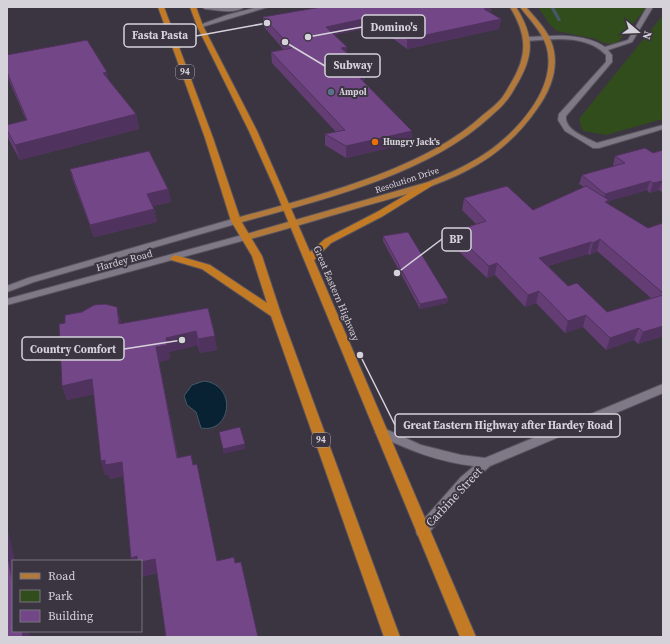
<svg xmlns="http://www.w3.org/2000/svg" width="670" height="644" viewBox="0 0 670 644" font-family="'Source Serif 4',serif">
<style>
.green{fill:#324d1c}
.water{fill:#092233;stroke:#465765}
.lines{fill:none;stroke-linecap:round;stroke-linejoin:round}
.stream{fill:#465765;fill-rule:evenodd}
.minor-casing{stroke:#58535d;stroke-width:2}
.secondary-casing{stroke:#58535d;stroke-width:2}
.primary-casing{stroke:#58535d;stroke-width:2}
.trunk-casing{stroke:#58535d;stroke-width:2}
.minor{fill:#7f7886;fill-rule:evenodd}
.secondary{fill:#7f7886;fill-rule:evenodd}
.primary{fill:#b17a3c;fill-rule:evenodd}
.trunk{fill:#c27b24;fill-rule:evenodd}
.wall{fill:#633d74;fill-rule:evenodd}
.shaded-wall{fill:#50325e}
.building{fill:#734787;stroke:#50325e}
.service-dot{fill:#5c6f8a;stroke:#3b3441;stroke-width:1.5}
.food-dot{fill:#e8710a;stroke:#3b3441;stroke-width:1.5}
.labels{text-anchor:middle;stroke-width:4;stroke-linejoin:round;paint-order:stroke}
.shield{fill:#3b3441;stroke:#a8a3ac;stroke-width:1}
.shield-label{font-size:9px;font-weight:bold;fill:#d6d2da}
.far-poi-label{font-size:9px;font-weight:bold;fill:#d6d2da;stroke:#3b3441;text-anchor:start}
.far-street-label{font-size:9px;fill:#d6d2da;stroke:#3b3441}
.street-label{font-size:10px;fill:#d6d2da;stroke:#3b3441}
.near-street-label{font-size:12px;fill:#d6d2da;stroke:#3b3441}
.leader{fill:none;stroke:#d6d2da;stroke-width:1.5}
.callout-dot{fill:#d6d2da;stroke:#3b3441;stroke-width:1.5}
.callout{fill:#3b3441;stroke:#d6d2da;stroke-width:1.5}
.callout-label{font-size:11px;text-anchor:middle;font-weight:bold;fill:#d6d2da}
</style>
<rect width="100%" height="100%" fill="#3b3441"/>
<g class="green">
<polygon points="538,7 647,7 619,41 615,44 603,43 596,39 557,31 550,25"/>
<polygon points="663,15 663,119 606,135 583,131 579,119"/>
</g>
<path class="water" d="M204,381C238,385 231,434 201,428L196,412L187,405L184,396L192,385Z"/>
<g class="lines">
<polygon class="stream" points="550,7 554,7 561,20 560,21 558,21"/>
<defs>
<g id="minor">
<path d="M202,7H242L243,8C233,14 216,10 205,9Z"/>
<polygon points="258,7 268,7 202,27 197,26 227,15"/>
<path d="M647,7H653L632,42L608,50L612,55V62L566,116C564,130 587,138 597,143L663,125V129L599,148H593L565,131L558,120L559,114L606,62V55C586,34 554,39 528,41L525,39L528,37C553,36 583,32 605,47L628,40Z"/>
<path d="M663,384V393L490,466L469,485L427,535L422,537L417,535L416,531L417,527L461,477L474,466C438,462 409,450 377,435L375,432L377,429L381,427L421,445L461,455L485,458Z"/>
</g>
<g id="secondary">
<polygon points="236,218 239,219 240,221 239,223 34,282 7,292 7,286 28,278"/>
<polygon points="246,234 250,237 249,239 7,305 7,299"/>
</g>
<g id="primary">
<path d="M510,7H516C535,37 534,56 516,86C513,91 510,97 506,101C502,107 496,111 491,116C428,175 321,200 239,223H233L232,221L233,219C311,197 423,171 483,115C489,110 496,105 501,99C505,94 508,88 511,83C528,55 527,35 510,7Z"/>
<path d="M520,7H526C536,19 549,31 553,47C559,69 550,91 537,109C491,176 424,189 351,210C316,220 281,231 246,240L243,239L242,237L243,235L428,182C445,175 462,168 478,158C512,138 560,89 546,45C541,30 529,19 520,7Z"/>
</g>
<g id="trunk">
<polygon points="158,7 164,7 213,138 241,221 262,256 281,314 400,637 384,637 271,316 202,269 171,260 170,258 175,255 210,265 267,303 252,256 231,221 205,138"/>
<polygon points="190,7 196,7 203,26 257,131 310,252 325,239 377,212 426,183 429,182 433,185 383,216 331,243 314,260 476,637 460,637 274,187 249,131 197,26"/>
</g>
</defs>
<use href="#minor" class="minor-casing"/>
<use href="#secondary" class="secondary-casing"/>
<use href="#primary" class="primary-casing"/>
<use href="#trunk" class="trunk-casing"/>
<use href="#minor" class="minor"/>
<use href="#secondary" class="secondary"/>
<use href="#primary" class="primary"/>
<use href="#trunk" class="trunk"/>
</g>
<g class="wall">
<polygon points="491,8 490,13 501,19 499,29 407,49 376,26 334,35 347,47 347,53 366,69 365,80 362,81 412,131 411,143 346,158 325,145 325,134 336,132 272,63 271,52 284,50 264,27 263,17"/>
<polygon points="7,55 109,80 136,114 139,129 20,160 9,140 7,134 7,125 26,120 7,76"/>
<path d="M663,150V193L659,190L650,193L647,190L609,201L608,204L648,228L663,223V336L638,344L634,340L606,350L583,327L565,333L536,303L525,307L495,275L487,278L451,244L453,232L476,224L462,210L464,198L533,210L584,187L579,184L582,175L614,166L613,165L615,156L653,153ZM597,251L651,298L607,312L568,286L548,266L588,254L590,255Z"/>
<polygon points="70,169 168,189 171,202 153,206 154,209 157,222 94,237 73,181"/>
<polygon points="383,236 448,298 447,303 420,309 383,241"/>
<polygon points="208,308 217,350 200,353 198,345 169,352 170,359 159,362 178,458 193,465 217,561 235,563 258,637 157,573 142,577 141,573 141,561 132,561 131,558 123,476 110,479 108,474 105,475 101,461 94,394 67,400 62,386 121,321 121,324"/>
</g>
<g class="shaded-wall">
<polygon points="491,8 489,18 484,9"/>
<polygon points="377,16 376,26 326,37 326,27"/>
<polygon points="501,19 499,29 407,49 407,39"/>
<polygon points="347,47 347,58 341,48"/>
<polygon points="366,69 365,80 353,83 354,72"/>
<polygon points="107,72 110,86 103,73"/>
<polygon points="136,114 139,129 20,160 15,145"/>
<polygon points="412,131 411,143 346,158 346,146"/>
<polygon points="650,181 647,190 609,201 606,212 603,203 605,194"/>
<polygon points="662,181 659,190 650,193 653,183"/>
<polygon points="168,189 171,202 149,207 147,194"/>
<polygon points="154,209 157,222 94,237 90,225"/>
<polygon points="600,239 597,251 590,255 593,243"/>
<polygon points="591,242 588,254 537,269 539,258"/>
<polygon points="497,263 495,275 487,278 489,266"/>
<polygon points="539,291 536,303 525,307 528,295"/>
<polygon points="448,298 447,303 420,309 420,304"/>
<polygon points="117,307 121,321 123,339 119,324"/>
<polygon points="586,315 583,327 565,333 568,321"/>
<polygon points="663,326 663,336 638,344 643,332"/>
<polygon points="639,328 634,340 606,350 610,338"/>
<polygon points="196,331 198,345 169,352 170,359 159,362 180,472 156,347 166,338"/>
<polygon points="215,336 217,350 200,353 198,339"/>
<polygon points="92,379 97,394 67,400 62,386"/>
<polygon points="245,444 245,449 223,454 223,449"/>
<polygon points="105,460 122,462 126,476 110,479 108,474 105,475 101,461"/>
<polygon points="7,530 9,534 15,561 13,561 13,584 7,553"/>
<polygon points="137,556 138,561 132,561 131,558"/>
<polygon points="155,559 159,572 142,577 141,573 141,562"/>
<polygon points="22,631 28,631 30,637 23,637"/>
</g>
<g class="building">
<polygon points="321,7 490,7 491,8 484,9 501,19 407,39 377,16 326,27 347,47 341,48 366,69 354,72 412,131 346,146 325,134 345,130 271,52 292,48 263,17"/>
<polygon points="87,40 107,72 103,73 136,114 15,145 7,130 7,125 27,120 7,72 7,55"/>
<polygon points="645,148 653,153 663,150 663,181 662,181 653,183 650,181 605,194 582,175 625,163 615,156"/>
<polygon points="149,151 168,189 147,194 154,209 90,225 70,169"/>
<polygon points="507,186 533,210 586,186 609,200 605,202 648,228 663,223 663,293 600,239 593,243 591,242 539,258 568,286 577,283 607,312 663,295 663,326 643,332 639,328 610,338 586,315 568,321 539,291 528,295 497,263 489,266 453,232 486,221 464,198"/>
<polygon points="408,232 448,298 420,304 383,236"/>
<polygon points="105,304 117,307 119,324 208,308 215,336 198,339 196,331 166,338 167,345 156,347 177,458 191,455 193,465 197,464 217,561 234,557 235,563 241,562 258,637 166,637 155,559 141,562 141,561 137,561 137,556 131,558 122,462 105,465 105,460 101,461 92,379 62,386 59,324 65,323 65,315 82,312 94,305"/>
<polygon points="240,427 245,444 223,449 219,432"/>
<polygon points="7,553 13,584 13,631 22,631 23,637 7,637"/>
</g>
<circle class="service-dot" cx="331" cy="92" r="4"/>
<circle class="food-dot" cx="375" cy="142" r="4"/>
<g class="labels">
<g class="shield">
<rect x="176" y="65" width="18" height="14" rx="3"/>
<rect x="312" y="433" width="18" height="14" rx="3"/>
</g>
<g class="shield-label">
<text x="185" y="75">94</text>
<text x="321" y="443">94</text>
</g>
<g class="far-poi-label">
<text x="339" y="95">Ampol</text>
<text x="383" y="145">Hungry Jack's</text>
</g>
<g class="far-street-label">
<text transform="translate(407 180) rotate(-18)" y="3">Resolution Drive</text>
</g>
<g class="street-label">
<text transform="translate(124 260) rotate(-15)" y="4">Hardey Road</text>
<text transform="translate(337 293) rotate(67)" y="4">Great Eastern Highway</text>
</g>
<g class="near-street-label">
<text transform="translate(454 497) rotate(-47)" y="4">Carbine Street</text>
</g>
</g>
<path class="leader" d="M308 37L362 27M267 23L196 36M285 42L325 66M397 273L442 239M182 340L124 349M360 355L395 425"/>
<g class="callout-dot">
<circle cx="308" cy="37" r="4"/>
<circle cx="267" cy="23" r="4"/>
<circle cx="285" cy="42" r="4"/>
<circle cx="397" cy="273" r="4"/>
<circle cx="182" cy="340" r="4"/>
<circle cx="360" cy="355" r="4"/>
</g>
<g class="callout">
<rect x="362" y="15" width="63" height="23" rx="4"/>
<rect x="124" y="24" width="72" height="23" rx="4"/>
<rect x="325" y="54" width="55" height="23" rx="4"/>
<rect x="442" y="228" width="29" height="23" rx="4"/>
<rect x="22" y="337" width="102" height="23" rx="4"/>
<rect x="395" y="414" width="225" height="23" rx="4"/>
</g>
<g class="callout-label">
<text x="394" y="31">Domino's</text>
<text x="160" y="39">Fasta Pasta</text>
<text x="353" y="69">Subway</text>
<text x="456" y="243">BP</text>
<text x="73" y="353">Country Comfort</text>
<text x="508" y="429">Great Eastern Highway after Hardey Road</text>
</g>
<rect width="670" height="644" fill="none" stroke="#d6d2da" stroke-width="16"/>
<rect x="12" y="560" width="130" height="72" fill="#3b3441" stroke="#79737e"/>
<rect x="20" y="573" width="20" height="6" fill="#b17a3c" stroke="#79737e"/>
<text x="48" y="580" font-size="12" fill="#d6d2da">Road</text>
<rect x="20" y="590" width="20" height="12" fill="#324d1c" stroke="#79737e"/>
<text x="48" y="600" font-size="12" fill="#d6d2da">Park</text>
<rect x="20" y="610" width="20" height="12" fill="#734787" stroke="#79737e"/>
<text x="48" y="620" font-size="12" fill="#d6d2da">Building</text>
<g transform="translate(638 32) rotate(109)" stroke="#3b3441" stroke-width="3" paint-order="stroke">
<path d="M0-3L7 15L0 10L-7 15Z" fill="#d6d2da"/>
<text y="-6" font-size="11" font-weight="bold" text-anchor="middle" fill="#d6d2da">N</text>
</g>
</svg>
